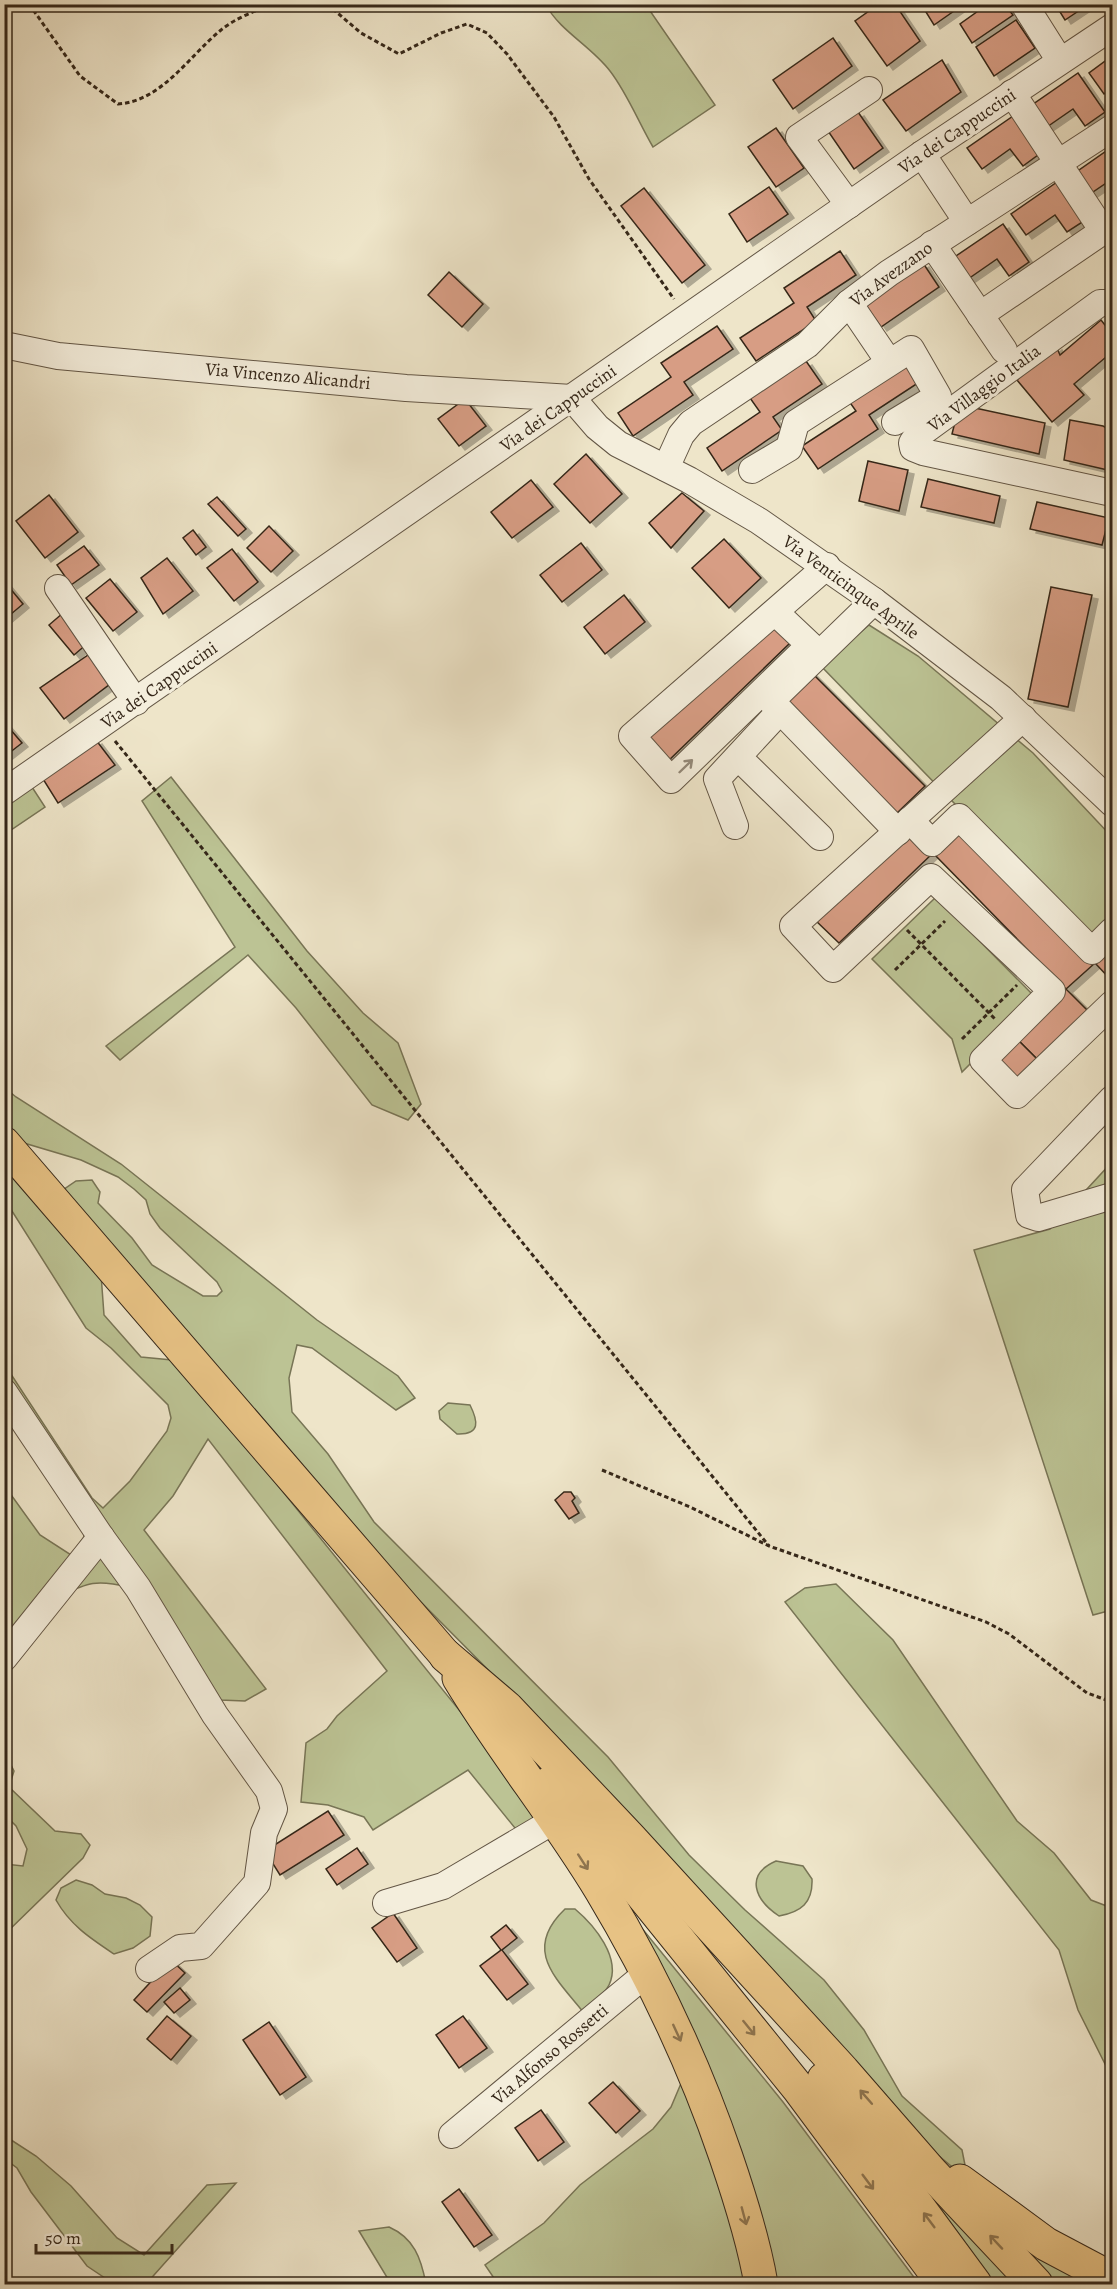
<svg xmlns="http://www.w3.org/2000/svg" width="1117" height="2289" viewBox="0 0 1117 2289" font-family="Alegreya,serif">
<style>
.green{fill:#bcc394;stroke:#787556;stroke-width:1.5}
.building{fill:#d79d84;stroke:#352719;stroke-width:1.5;filter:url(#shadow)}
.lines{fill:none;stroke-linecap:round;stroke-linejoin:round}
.minor-casing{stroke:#635645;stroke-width:28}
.major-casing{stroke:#352719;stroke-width:34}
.highway-casing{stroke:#352719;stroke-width:35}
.path{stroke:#352719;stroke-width:3;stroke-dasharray:4.5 3;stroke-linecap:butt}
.minor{stroke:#f4eedc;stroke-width:26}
.major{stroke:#e7c284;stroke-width:32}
.highway{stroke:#e7c284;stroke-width:33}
.oneway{stroke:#948a7a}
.oneway2{stroke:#8e744e}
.labels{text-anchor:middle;stroke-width:6;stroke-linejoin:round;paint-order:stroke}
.street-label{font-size:18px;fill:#352719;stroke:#f4eedc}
</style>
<defs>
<filter id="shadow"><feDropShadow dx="6" dy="4" stdDeviation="0" flood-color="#0004"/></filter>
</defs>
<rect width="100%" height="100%" fill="#eee5c9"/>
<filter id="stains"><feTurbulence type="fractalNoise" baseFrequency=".00333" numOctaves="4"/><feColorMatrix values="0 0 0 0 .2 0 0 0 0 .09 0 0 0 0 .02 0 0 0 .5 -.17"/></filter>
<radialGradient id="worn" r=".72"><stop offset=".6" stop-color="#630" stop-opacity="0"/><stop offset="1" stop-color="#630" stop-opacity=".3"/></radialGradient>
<g class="green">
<path d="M546,5H646L715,105L653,147C639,123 627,93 610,71C591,46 560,31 546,5Z"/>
<polygon points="869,625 918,656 1033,753 1112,837 1112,922 1088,941 821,666"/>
<polygon points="171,777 307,951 363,1013 398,1043 421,1104 408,1120 372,1105 296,1008 248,955 120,1060 106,1046 235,947 142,801"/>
<polygon points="30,784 45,807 5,834 5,801"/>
<polygon points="936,897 1036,998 962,1072 952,1039 872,959"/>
<polygon points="4,1087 16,1097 121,1164 317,1320 398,1376 415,1398 396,1410 312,1348 297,1345 289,1378 292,1412 328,1454 374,1522 608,1757 689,1855 745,1910 824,1980 864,2030 902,2096 962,2150 968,2180 898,2122 533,1715 412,1593 60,1192 76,1181 92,1180 100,1192 98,1203 132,1238 152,1265 203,1296 217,1296 222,1291 217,1282 160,1228 150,1214 146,1200 134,1189 118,1177 81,1160 24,1143 5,1124"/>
<polygon points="1112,1162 1112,1610 1093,1615 974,1250 1050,1229"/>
<polygon points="4,1166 101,1274 104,1315 141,1357 172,1360 225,1420 543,1814 519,1833 468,1770 373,1830 364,1817 328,1805 301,1802 306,1743 327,1729 337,1716 387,1671 208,1439 173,1496 144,1530 266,1689 245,1701 220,1700 5,1386 5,1365 92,1498 103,1508 130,1481 167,1431 171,1418 168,1405 111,1348 86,1328 5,1200"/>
<path d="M448,1403L470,1405C478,1421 481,1435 457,1434L440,1419L439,1411Z"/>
<polygon points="4,1485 40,1535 71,1555 84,1537 83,1529 86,1529 89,1547 4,1651"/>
<path d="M102,1554L128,1587C95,1579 88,1583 57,1597Z"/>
<polygon points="836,1584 893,1640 1017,1821 1054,1853 1091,1900 1112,1908 1112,2078 1078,2010 1059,1950 785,1602 805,1588"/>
<polygon points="5,1753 14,1771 9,1787 55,1831 81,1834 90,1845 83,1858 5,1934 5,1864 23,1866 27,1849 16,1826 5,1815"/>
<path d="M776,1861L803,1866L812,1879C813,1903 801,1912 779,1916C755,1900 744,1875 776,1861Z"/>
<path d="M76,1880L92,1885L105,1894L126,1898L140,1905L152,1917L150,1936L133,1948L114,1954C90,1938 70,1925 56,1900L61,1888Z"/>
<polygon points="623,1905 783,2102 919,2284 766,2284"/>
<path d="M565,1909H575C594,1925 622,1958 609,1985C604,1995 591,2005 584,2013C556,1978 522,1950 565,1909Z"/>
<polygon points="682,2081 714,2152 749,2284 498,2284 485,2265 544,2223 580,2185 653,2129 671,2107"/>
<polygon points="5,2136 36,2156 71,2186 117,2238 144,2255 207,2185 236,2183 146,2284 114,2284 87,2266 31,2192 17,2168 5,2159"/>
<polygon points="916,2176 1025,2284 995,2284"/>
<polygon points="1003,2225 1102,2284 1046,2284"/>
<path d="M389,2227C414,2238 421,2258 426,2284H391L359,2231Z"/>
</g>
<g class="building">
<polygon points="879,4 895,4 920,41 887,66 855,21"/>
<polygon points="921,4 964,4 934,25"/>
<polygon points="988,4 1004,4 1013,15 972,43 960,24"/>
<polygon points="1055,4 1089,4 1065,20"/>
<polygon points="1016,20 1035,48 994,76 976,47"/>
<polygon points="833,38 852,66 793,109 773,80"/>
<polygon points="1112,56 1112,88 1104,94 1089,73"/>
<polygon points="942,60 961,92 906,131 883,100"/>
<polygon points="1078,73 1105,112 1085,126 1073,109 1044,129 1029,107"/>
<polygon points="858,112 883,148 854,169 828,131"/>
<polygon points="1016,114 1042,152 1023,166 1010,149 982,169 967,148"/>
<polygon points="776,128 804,168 776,187 748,147"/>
<polygon points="1112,147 1112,179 1087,196 1072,175"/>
<polygon points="1060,180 1087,219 1067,232 1055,215 1026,235 1011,214"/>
<polygon points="769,187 788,214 747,242 729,214"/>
<polygon points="644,188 705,265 682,283 621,206"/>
<polygon points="1003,224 1029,262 1009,276 997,259 968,279 953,258"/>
<polygon points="840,251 856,275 807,307 816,321 756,361 740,338 794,303 784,288"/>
<polygon points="923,263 939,287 881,327 864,303"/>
<polygon points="449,272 483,304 462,327 428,295"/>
<polygon points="1101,320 1112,334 1112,352 1074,384 1084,395 1052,422 1017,380 1056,346 1060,355"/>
<polygon points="717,326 733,349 684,382 693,395 633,436 618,413 671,377 661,363"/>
<polygon points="902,359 918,383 869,415 878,429 818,469 802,446 856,411 846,397"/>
<polygon points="806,361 822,384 773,417 782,430 722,471 707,448 760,412 750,398"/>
<polygon points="465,399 486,426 459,446 438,419"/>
<polygon points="975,408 1045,423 1039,454 952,434 955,422"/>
<polygon points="1070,420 1103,426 1112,431 1112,471 1064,460"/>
<polygon points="586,454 622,494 590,523 554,484"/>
<polygon points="868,461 908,470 899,511 859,501"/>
<polygon points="928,479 1000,496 994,523 921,507"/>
<polygon points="531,480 553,507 512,538 491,512"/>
<polygon points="682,493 704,511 671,548 649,523"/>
<polygon points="49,495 78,532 45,558 16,521"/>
<polygon points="217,497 246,529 238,536 208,504"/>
<polygon points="1037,502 1109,518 1102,545 1030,529"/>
<polygon points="269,526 293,551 271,572 247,548"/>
<polygon points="193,530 206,547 196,555 183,538"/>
<polygon points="724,539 761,578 729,608 692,568"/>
<polygon points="581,543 602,570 562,602 540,575"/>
<polygon points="84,546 99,565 71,585 57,565"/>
<polygon points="232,549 258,582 234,601 207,568"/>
<polygon points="167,558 193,591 163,614 141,578"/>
<polygon points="110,579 137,612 113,631 86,598"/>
<polygon points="4,581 23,604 4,620"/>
<polygon points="1051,587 1092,595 1068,707 1028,699"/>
<polygon points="624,595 645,622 605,654 584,627"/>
<polygon points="63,613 88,643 74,655 49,625"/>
<polygon points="766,621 790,643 664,765 643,744"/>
<polygon points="91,653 114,681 64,719 40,688"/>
<polygon points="809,670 925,786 896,814 781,698"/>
<polygon points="4,722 22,743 4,757"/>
<polygon points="1112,725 1112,743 1108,742"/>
<polygon points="96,740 115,765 58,803 43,779"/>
<polygon points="963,827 1095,963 1066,989 933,853"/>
<polygon points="909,828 933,853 839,943 814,919"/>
<polygon points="1112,945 1112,981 1095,963"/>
<polygon points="1066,989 1090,1013 1039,1061 1017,1039"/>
<polygon points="1017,1039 1039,1061 1018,1080 997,1059"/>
<polygon points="564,1492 571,1492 575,1498 572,1501 579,1513 569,1519 555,1500"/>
<polygon points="328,1811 344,1835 280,1875 265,1851"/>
<polygon points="357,1848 368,1864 337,1885 326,1869"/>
<polygon points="393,1913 417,1948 397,1962 372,1928"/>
<polygon points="506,1925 517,1938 502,1950 528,1984 507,2000 480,1966 501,1950 491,1937"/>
<polygon points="171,1960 185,1973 147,2012 134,2000"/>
<polygon points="180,1988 190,2000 174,2013 164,2002"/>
<polygon points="167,2016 191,2036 171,2060 147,2039"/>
<polygon points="463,2016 487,2048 459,2068 436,2035"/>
<polygon points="269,2022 306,2077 280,2095 243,2040"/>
<polygon points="613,2082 640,2111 616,2133 589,2103"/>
<polygon points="541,2110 564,2142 538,2161 515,2128"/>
<polygon points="459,2189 492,2235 474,2247 442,2202"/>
</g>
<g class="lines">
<defs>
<g id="minor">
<polyline points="1024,4 1060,61"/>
<polyline points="1012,93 1103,231"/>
<polyline points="922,154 967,222"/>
<polyline points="849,205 799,137 869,90"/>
<polyline points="932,244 1004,350"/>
<polyline points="849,303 889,362"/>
<polyline points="1112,303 1100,303 916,437 912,443 913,448 923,452 1112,493"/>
<polyline points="980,315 1112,225"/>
<polyline points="4,345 58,356 406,388 572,398"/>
<polyline points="572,398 597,427 618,444 689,480 759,521 874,601 1001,698 1112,803"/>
<polyline points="666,468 681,435 691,423 807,345 849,303 889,273 1112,128"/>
<polyline points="752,470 789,448 796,423 911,349 938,396 895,422"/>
<polyline points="58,588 136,702"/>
<polyline points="874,601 771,701 898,832"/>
<polyline points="775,612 810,645 671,780 632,736 827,566"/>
<polyline points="1023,718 793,926 833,969 931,877 1052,991 983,1060 1017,1095 1112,1004"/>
<polyline points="738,757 820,837"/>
<polyline points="4,792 922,154 1112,27"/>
<polyline points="910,820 932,843 959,817 1092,951 1112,931"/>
<polyline points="735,826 717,779 780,711"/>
<polyline points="1112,1099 1025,1190 1029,1215 1038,1218 1112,1196"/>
<polyline points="4,1392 101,1537 138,1588 215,1715 269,1791 274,1809 264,1833 257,1883 201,1946 180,1948 149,1969"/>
<polyline points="4,1658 101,1537"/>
<polyline points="386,1903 443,1886 555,1820"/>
<polyline points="452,2135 647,1973"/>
</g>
<polyline id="major" points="4,1143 446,1656"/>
<g id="highway">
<polyline points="446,1656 507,1708 630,1838 843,2071 931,2172 1036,2284"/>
<path d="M459,1678C503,1751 557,1817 601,1890C652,1975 694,2063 726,2157C740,2198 754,2242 761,2284"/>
<polyline points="551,1782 799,2089 944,2284"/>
<polyline points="824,2079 975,2284"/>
<polyline points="960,2181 1046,2244 1112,2279"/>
</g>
</defs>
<use href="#minor" class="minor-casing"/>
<use href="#major" class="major-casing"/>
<use href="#highway" class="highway-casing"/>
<g class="path">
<path d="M29,4L80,76L118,104C162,101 189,56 221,30C234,19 258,9 275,4"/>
<polyline points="327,4 361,33 399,54 441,33 467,24 487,33 507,54 554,117 589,179 674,299"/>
<polyline points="115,741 769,1546"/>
<polyline points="907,930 995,1019"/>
<polyline points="895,970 945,921"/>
<polyline points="962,1039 1017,985"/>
<polyline points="602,1470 690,1507 769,1546 986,1622 1009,1634 1087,1693 1112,1702"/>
</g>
<use href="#minor" class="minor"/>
<use href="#major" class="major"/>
<use href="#highway" class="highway"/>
</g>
<defs><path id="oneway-shaft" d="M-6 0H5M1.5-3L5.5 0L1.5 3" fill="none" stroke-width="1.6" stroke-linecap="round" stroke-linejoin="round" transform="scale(1.5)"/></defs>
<use class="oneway" href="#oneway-shaft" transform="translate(686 766) rotate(-44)"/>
<g class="oneway2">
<use href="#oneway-shaft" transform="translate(583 1862) rotate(57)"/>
<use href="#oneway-shaft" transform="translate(749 2028) rotate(51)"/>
<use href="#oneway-shaft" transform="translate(677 2033) rotate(65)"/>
<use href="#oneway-shaft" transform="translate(866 2097) rotate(-131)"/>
<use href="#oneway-shaft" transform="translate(868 2182) rotate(53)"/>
<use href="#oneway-shaft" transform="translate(744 2216) rotate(75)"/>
<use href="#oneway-shaft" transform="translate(929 2220) rotate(-127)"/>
<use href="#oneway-shaft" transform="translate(996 2242) rotate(-133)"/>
</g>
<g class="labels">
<g class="street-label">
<text transform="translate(957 131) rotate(-34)" y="6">Via dei Cappuccini</text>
<text transform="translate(891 274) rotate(-36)" y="6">Via Avezzano</text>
<text transform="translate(288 376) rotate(5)" y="6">Via Vincenzo Alicandri</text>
<text transform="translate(984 388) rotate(-36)" y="6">Via Villaggio Italia</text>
<text transform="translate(558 408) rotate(-35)" y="6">Via dei Cappuccini</text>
<text transform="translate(851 587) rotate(36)" y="6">Via Venticinque Aprile</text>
<text transform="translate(159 685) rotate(-35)" y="6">Via dei Cappuccini</text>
<text transform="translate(550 2054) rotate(-40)" y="6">Via Alfonso Rossetti</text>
</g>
</g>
<rect width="1117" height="2289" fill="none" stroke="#eee5c9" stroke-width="24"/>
<rect x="6" y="6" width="1105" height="2277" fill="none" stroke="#352719" stroke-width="3"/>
<rect x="12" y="12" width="1093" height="2265" fill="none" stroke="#352719" stroke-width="1.5"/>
<path d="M36 2244v9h136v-9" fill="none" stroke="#352719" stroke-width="3"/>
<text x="45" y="2244" font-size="18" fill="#352719" stroke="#f4eedc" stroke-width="4.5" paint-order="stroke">50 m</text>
<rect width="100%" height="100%" filter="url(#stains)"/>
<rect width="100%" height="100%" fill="url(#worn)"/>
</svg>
